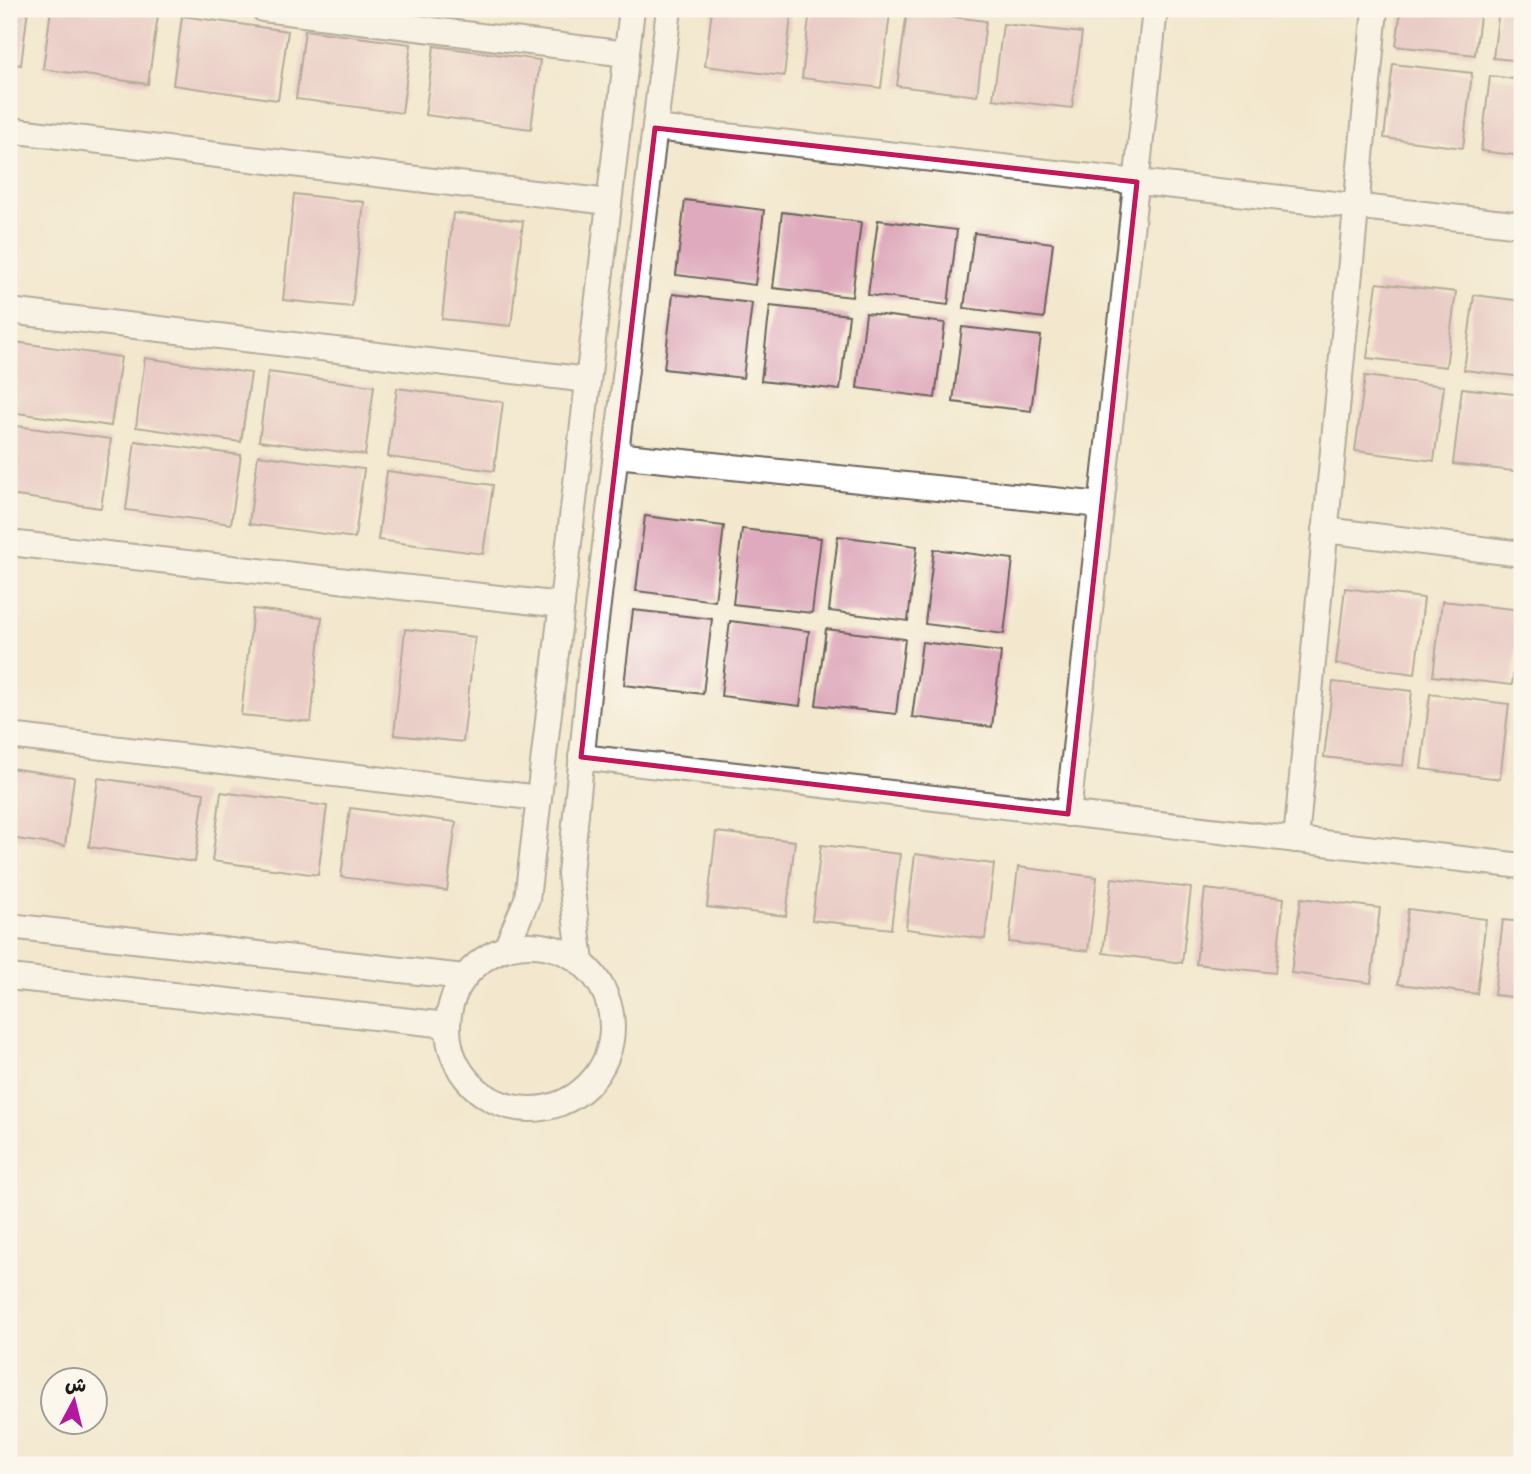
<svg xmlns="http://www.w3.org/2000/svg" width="1531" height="1474" viewBox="0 0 1531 1474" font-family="Kalam,'Playpen Sans Arabic',sans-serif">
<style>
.building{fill:#dfaabd}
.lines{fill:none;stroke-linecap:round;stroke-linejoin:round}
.street-casing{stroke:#67635a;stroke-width:28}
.street{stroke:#fff;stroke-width:24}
.marked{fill:none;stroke:#c2185b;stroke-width:5;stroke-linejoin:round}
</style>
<rect width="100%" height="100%" fill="#fbf7ec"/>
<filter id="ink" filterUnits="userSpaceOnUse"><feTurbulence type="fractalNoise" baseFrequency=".0143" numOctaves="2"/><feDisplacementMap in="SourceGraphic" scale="14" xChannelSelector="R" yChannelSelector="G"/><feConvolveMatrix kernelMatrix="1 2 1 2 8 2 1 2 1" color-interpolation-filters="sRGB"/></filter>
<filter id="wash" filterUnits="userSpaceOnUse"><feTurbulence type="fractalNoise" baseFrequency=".00686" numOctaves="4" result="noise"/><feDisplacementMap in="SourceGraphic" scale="28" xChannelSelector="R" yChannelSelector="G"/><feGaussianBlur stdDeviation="1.57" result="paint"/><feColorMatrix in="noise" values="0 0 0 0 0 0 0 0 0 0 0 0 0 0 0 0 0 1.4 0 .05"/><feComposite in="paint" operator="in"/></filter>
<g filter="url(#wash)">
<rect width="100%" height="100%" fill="#f3e8ce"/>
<g id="blocks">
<g class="building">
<polygon points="9,9 28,9 21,65 9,63"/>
<polygon points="51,9 113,9 158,15 148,84 43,69"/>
<polygon points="712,9 792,9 784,76 705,66"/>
<polygon points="810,9 890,13 881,88 802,78"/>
<polygon points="1043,9 1086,9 1085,16"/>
<polygon points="1401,9 1481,9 1475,55 1396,46"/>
<polygon points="1499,9 1522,9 1522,61 1493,58"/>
<polygon points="907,11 986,21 977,96 897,86"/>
<polygon points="182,16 288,31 278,100 173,85"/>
<polygon points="1003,24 1082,33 1072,108 993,99"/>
<polygon points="305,30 411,44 402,113 296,99"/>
<polygon points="434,46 540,60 531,129 425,115"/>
<polygon points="1393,64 1472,73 1463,148 1384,138"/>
<polygon points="1490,76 1522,80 1522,156 1481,151"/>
<polygon points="294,194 364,202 352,307 283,300"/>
<polygon points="685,200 764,210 755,285 676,275"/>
<polygon points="782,212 861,222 852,297 773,288"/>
<polygon points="453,213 523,221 511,326 442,319"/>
<polygon points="878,220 957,230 948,305 868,295"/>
<polygon points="974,233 1053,243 1044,318 964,308"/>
<polygon points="1377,283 1456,292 1446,367 1367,358"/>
<polygon points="673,294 752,303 743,378 664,369"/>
<polygon points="1474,295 1522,301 1522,377 1464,370"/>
<polygon points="770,306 849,315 840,390 761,381"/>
<polygon points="866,313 945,323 935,398 857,388"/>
<polygon points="962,327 1041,336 1031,411 953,402"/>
<polygon points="15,342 121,357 111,426 9,412"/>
<polygon points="145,358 251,373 241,442 136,427"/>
<polygon points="268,372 374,386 365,455 259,441"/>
<polygon points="1365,376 1444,386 1434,461 1355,451"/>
<polygon points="397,388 503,402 494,471 388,457"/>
<polygon points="1462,388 1522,395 1522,472 1453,464"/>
<polygon points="9,425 111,439 101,508 9,495"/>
<polygon points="135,441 241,455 231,524 126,510"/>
<polygon points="258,455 364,469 355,538 249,524"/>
<polygon points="387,471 493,485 483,554 378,540"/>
<polygon points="645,516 724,526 715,601 636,591"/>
<polygon points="742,529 821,538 812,613 733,604"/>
<polygon points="838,536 917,546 908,621 829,611"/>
<polygon points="934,549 1013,559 1004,634 925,624"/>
<polygon points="1345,588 1424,598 1415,674 1336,664"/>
<polygon points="1442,601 1521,610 1512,685 1433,676"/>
<polygon points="253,609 322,617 311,722 241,715"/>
<polygon points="633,610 712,619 703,694 624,685"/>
<polygon points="730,621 809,631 800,706 721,696"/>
<polygon points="405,629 475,637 463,742 394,735"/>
<polygon points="826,629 905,639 896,714 816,705"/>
<polygon points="922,642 1001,652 992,727 912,717"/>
<polygon points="1333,682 1412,691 1403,766 1324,757"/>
<polygon points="1430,694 1509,704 1500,779 1421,769"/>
<polygon points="1521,742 1522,743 1522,778 1516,777"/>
<polygon points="9,768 74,777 65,846 9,838"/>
<polygon points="98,778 204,793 195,862 89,847"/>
<polygon points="221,792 327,806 318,875 212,861"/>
<polygon points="350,808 456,822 447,891 341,877"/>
<polygon points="716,832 795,841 786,916 707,907"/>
<polygon points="821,845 900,854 891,929 812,920"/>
<polygon points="915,854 994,864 985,939 906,929"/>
<polygon points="1018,867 1097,877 1088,951 1009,942"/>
<polygon points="1112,878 1191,888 1182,963 1103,953"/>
<polygon points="1205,889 1284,898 1275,973 1196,964"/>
<polygon points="1301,898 1380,908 1371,983 1291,973"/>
<polygon points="1408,909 1486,919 1477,994 1398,984"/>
<polygon points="1503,920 1522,922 1522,998 1494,995"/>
</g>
</g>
</g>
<g filter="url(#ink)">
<use href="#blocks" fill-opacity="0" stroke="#67635a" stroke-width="2"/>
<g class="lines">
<defs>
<g id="street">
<polyline points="263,9 627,54"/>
<polyline points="655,128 1522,225"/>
<polyline points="9,130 609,202"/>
<polyline points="9,311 588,380"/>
<polyline points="616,455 1101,505"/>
<polyline points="1325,530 1522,554"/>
<polyline points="9,543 562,605"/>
<polyline points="9,736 539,798"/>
<polyline points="581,757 1522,866"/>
<polyline points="1068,814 1155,9"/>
<polyline points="1296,840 1375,9"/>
<polyline points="9,926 464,977"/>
<circle cx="530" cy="1027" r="82"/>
<polyline points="506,948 527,899 632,9"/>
<polyline points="581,962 570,874 592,654 669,9"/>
<polyline points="9,977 447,1025"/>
</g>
</defs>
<use href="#street" class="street-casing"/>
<use href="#street" class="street"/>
</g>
</g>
<path d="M0 0H1531V1474H0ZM655,128L1137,182L1068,814L581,757Z" fill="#f3e8ce" fill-opacity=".55" fill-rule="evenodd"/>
<path class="marked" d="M655,128L1137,182L1068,814L581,757Z"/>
<rect width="1531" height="1474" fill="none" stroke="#fbf7ec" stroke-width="35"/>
<g transform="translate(74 1401) rotate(7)"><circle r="33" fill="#fbf7ec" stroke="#a29f99" stroke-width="2"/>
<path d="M0-5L12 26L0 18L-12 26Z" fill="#b5179e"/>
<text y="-10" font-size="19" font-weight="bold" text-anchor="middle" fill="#1c1c1c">ش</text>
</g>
</svg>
